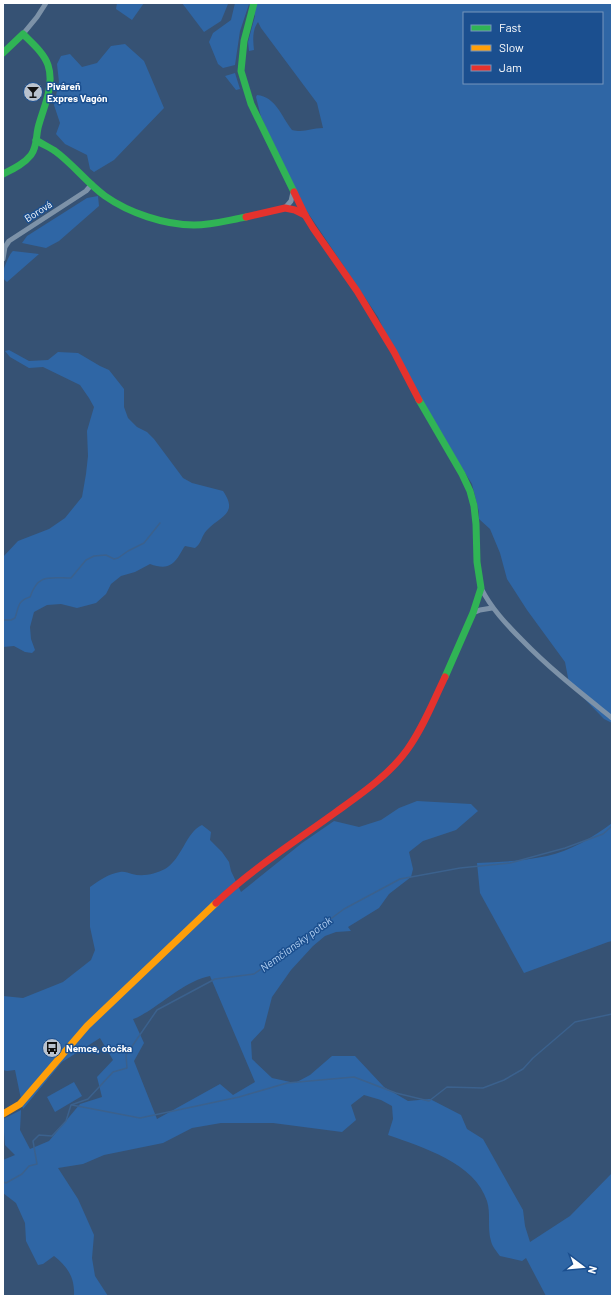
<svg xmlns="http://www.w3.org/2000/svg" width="615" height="1299" viewBox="0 0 615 1299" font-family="Barlow,sans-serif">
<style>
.green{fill:#2f66a5;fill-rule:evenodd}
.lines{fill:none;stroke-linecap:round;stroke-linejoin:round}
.stream{stroke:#3b618d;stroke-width:1.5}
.street{stroke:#7d92a8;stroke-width:5}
.fast{stroke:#30b455;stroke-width:7}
.slow{stroke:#ff9f0a;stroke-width:7}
.jam{stroke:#e5322d;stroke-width:7}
.labels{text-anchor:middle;stroke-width:3;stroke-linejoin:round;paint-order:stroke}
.poi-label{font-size:10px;font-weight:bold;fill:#fff;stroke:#1b4f8f;text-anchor:start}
.street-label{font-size:10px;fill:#fff;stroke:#1b4f8f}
.water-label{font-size:11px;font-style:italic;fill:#b5d3f5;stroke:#1b4f8f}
</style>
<rect width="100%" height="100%" fill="#365274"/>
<g class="green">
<polygon points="117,3 144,3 132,20 116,9"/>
<polygon points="182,3 228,3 228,4 221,21 204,32"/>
<path d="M235,3H612V723L604,719L569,683L565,662L527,610L507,579L500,553L490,529L479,519V512L472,484L434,423L394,353L378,317L302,204L261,117L256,97L257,95C276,97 281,116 292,130C305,133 310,128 323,128L317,103L261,28L258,22C252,30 253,41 254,50L249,51L248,42L255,16L249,4L240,31L235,65L223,68L218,64L209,42L213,33L231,20ZM464,13H602V83H464Z"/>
<polygon points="125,44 144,61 164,108 114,160 94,172 90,169 87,155 65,144 56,134 60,123 54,105 59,82 57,64 61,56 70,54 82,67 97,63 111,46"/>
<polygon points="235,73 240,89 236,90 225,76"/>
<polygon points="98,196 99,206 59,241 46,248 22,243 27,236 87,198"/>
<path d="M13,251L39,254L7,282C5,280 3,279 3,276C2,271 9,254 13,251Z"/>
<path d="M9,350L29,361L48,360L58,352L78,353L100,366L109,370L124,389V407L128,418L137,427L147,432L154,439L183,478L192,483L223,491C239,514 220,516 207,530C201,536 202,543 195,548L185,546C183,548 182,551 180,554C172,568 164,569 150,564L135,572L121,576L111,584L106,594L96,603L77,608L61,604L47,605L34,612L30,627L31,639L35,650L32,653L25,652L14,646L3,647V557L18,541L49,529L65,518L82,497L86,474L88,456L87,431L94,407L89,398L80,385L43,367L29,368L10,357L5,351Z"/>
<path d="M417,801L471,804L478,811L456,830L423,841L409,852L413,869L411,877L389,894L379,908L348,927L351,931L336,932L325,936L313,946L291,970L272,997L264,1028L251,1042L252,1059L272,1078L295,1083L310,1075L332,1056H355L384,1087L408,1101L430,1099L461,1115L467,1129L483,1139L523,1210L525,1226L530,1242L570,1216L612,1173V1296H546L526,1258L522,1261L500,1256C497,1252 492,1246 491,1241C487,1228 491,1213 487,1201C475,1163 422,1147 388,1135L393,1119L392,1106L381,1100L364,1095L351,1105L356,1120L342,1132L273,1123H221L192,1128L163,1143L104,1155L83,1164L58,1168L78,1199L94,1235L92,1258L95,1276L108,1296H74C75,1278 68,1267 54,1256L43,1264L38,1265L26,1241L25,1223L16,1203L3,1193V1160L15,1155L5,1145L3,1119L21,1110L20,1130L30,1149L49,1141L80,1104L102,1097L97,1077L113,1060L100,1038L62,1062L23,1109L15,1070L7,1071L3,1070V996L23,998L63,982L91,960L95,950L90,927V887C100,880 108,874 120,872C124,871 128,873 132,874C143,877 155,874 165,869C182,859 186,832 202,825L211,832L210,840L222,852L229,862L231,871L241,892L302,843L334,821L359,827L381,820L399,808ZM210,976L255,1082L233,1095L220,1084L157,1119L134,1061L144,1043L133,1019C138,1018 143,1014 147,1012C166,1000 188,980 210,976Z"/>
<path d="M612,823V941L608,942L524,973L480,893L477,863C500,862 524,861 547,856C570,851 594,837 612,823Z"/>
<polygon points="74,1082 82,1096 55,1112 47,1097"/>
</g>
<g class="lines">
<g class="stream">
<path d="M3,620H11L15,618C19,607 17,601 30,597C38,573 50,578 71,578L86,560L94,556L106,555L114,559L118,558L128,551L144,543L160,523"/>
<polyline points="72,1105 140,1118 239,1097 287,1083 354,1077 396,1093 429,1101 447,1087 483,1088 504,1080 523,1069 533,1058 575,1022 612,1014"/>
<polyline points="3,1182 6,1183 22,1174 29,1166 37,1164 33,1141 39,1135 52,1136 66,1121 71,1105 88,1099 113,1072 127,1068 126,1055 157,1010 215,979 254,974 279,957 344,909 400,879 460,868 510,863 565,848 603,834 612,826"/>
</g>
<g class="street">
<polyline points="23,34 37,17 46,3"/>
<polyline points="285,208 291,201 293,192"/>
<polyline points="3,259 5,247 9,241 86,191 92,184"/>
<path d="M481,588C491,608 506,624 522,640C550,669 581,693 612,718"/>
<polyline points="473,613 480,610 492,608"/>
</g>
<g class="fast">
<polyline points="254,3 244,41 241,71 251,104 294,192"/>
<path d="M3,53L23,34C32,43 44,53 48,65C55,86 43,108 38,128C36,137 37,147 31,155C24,164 13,169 3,174"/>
<path d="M36,140C42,144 49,147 55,151C73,164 87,183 105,196C129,213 165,225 194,225C212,225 229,220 246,217"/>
<polyline points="419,400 462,474 470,491 474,506 476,524 477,562 481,588 473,613 445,677"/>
</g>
<polyline class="slow" points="3,1114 20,1104 87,1026 216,903"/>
<g class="jam">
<polyline points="294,192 305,215 313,228 357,291 394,352 419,400"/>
<polyline points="246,217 285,208 295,210 305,215"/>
<path d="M216,903C252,869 296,841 336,812C361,794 389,775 407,750C423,728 433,702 445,677"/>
</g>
</g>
<defs>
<symbol id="bar-disc" viewBox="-11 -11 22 22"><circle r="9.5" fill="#b9c2ce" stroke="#1b4f8f"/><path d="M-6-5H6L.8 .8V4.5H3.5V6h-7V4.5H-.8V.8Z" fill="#111"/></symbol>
<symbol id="bus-disc" viewBox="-11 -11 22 22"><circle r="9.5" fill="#b9c2ce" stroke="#1b4f8f"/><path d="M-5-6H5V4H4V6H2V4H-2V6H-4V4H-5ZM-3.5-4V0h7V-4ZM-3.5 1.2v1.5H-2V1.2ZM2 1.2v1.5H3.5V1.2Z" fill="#111"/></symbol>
</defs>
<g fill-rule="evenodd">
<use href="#bar-disc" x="22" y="81" width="22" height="22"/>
<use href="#bus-disc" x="41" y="1037" width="22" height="22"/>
</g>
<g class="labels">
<g class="poi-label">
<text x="47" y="90">Piváreň<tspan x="47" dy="12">Expres Vagón</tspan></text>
<text x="66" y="1052">Nemce, otočka</text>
</g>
<g class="street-label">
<text transform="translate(38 211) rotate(-33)" y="4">Borová</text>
</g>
<g class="water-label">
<text transform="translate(296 944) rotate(-36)" y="4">Nemčiansky potok</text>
</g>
</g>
<rect width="615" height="1299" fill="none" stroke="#ffffff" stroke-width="8"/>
<rect x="463" y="12" width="140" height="72" fill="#1b4f8f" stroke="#7695bc"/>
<rect x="471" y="25" width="20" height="6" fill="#30b455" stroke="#7695bc"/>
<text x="499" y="32" font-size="12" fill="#ffffff">Fast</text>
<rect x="471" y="45" width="20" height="6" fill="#ff9f0a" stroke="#7695bc"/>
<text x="499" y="52" font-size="12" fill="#ffffff">Slow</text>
<rect x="471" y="65" width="20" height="6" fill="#e5322d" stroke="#7695bc"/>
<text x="499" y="72" font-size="12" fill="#ffffff">Jam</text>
<g transform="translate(583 1267) rotate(106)" stroke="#1b4f8f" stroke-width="3" paint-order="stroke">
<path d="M0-3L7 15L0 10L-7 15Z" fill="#ffffff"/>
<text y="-6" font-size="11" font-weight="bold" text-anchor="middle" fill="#ffffff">N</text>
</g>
</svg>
